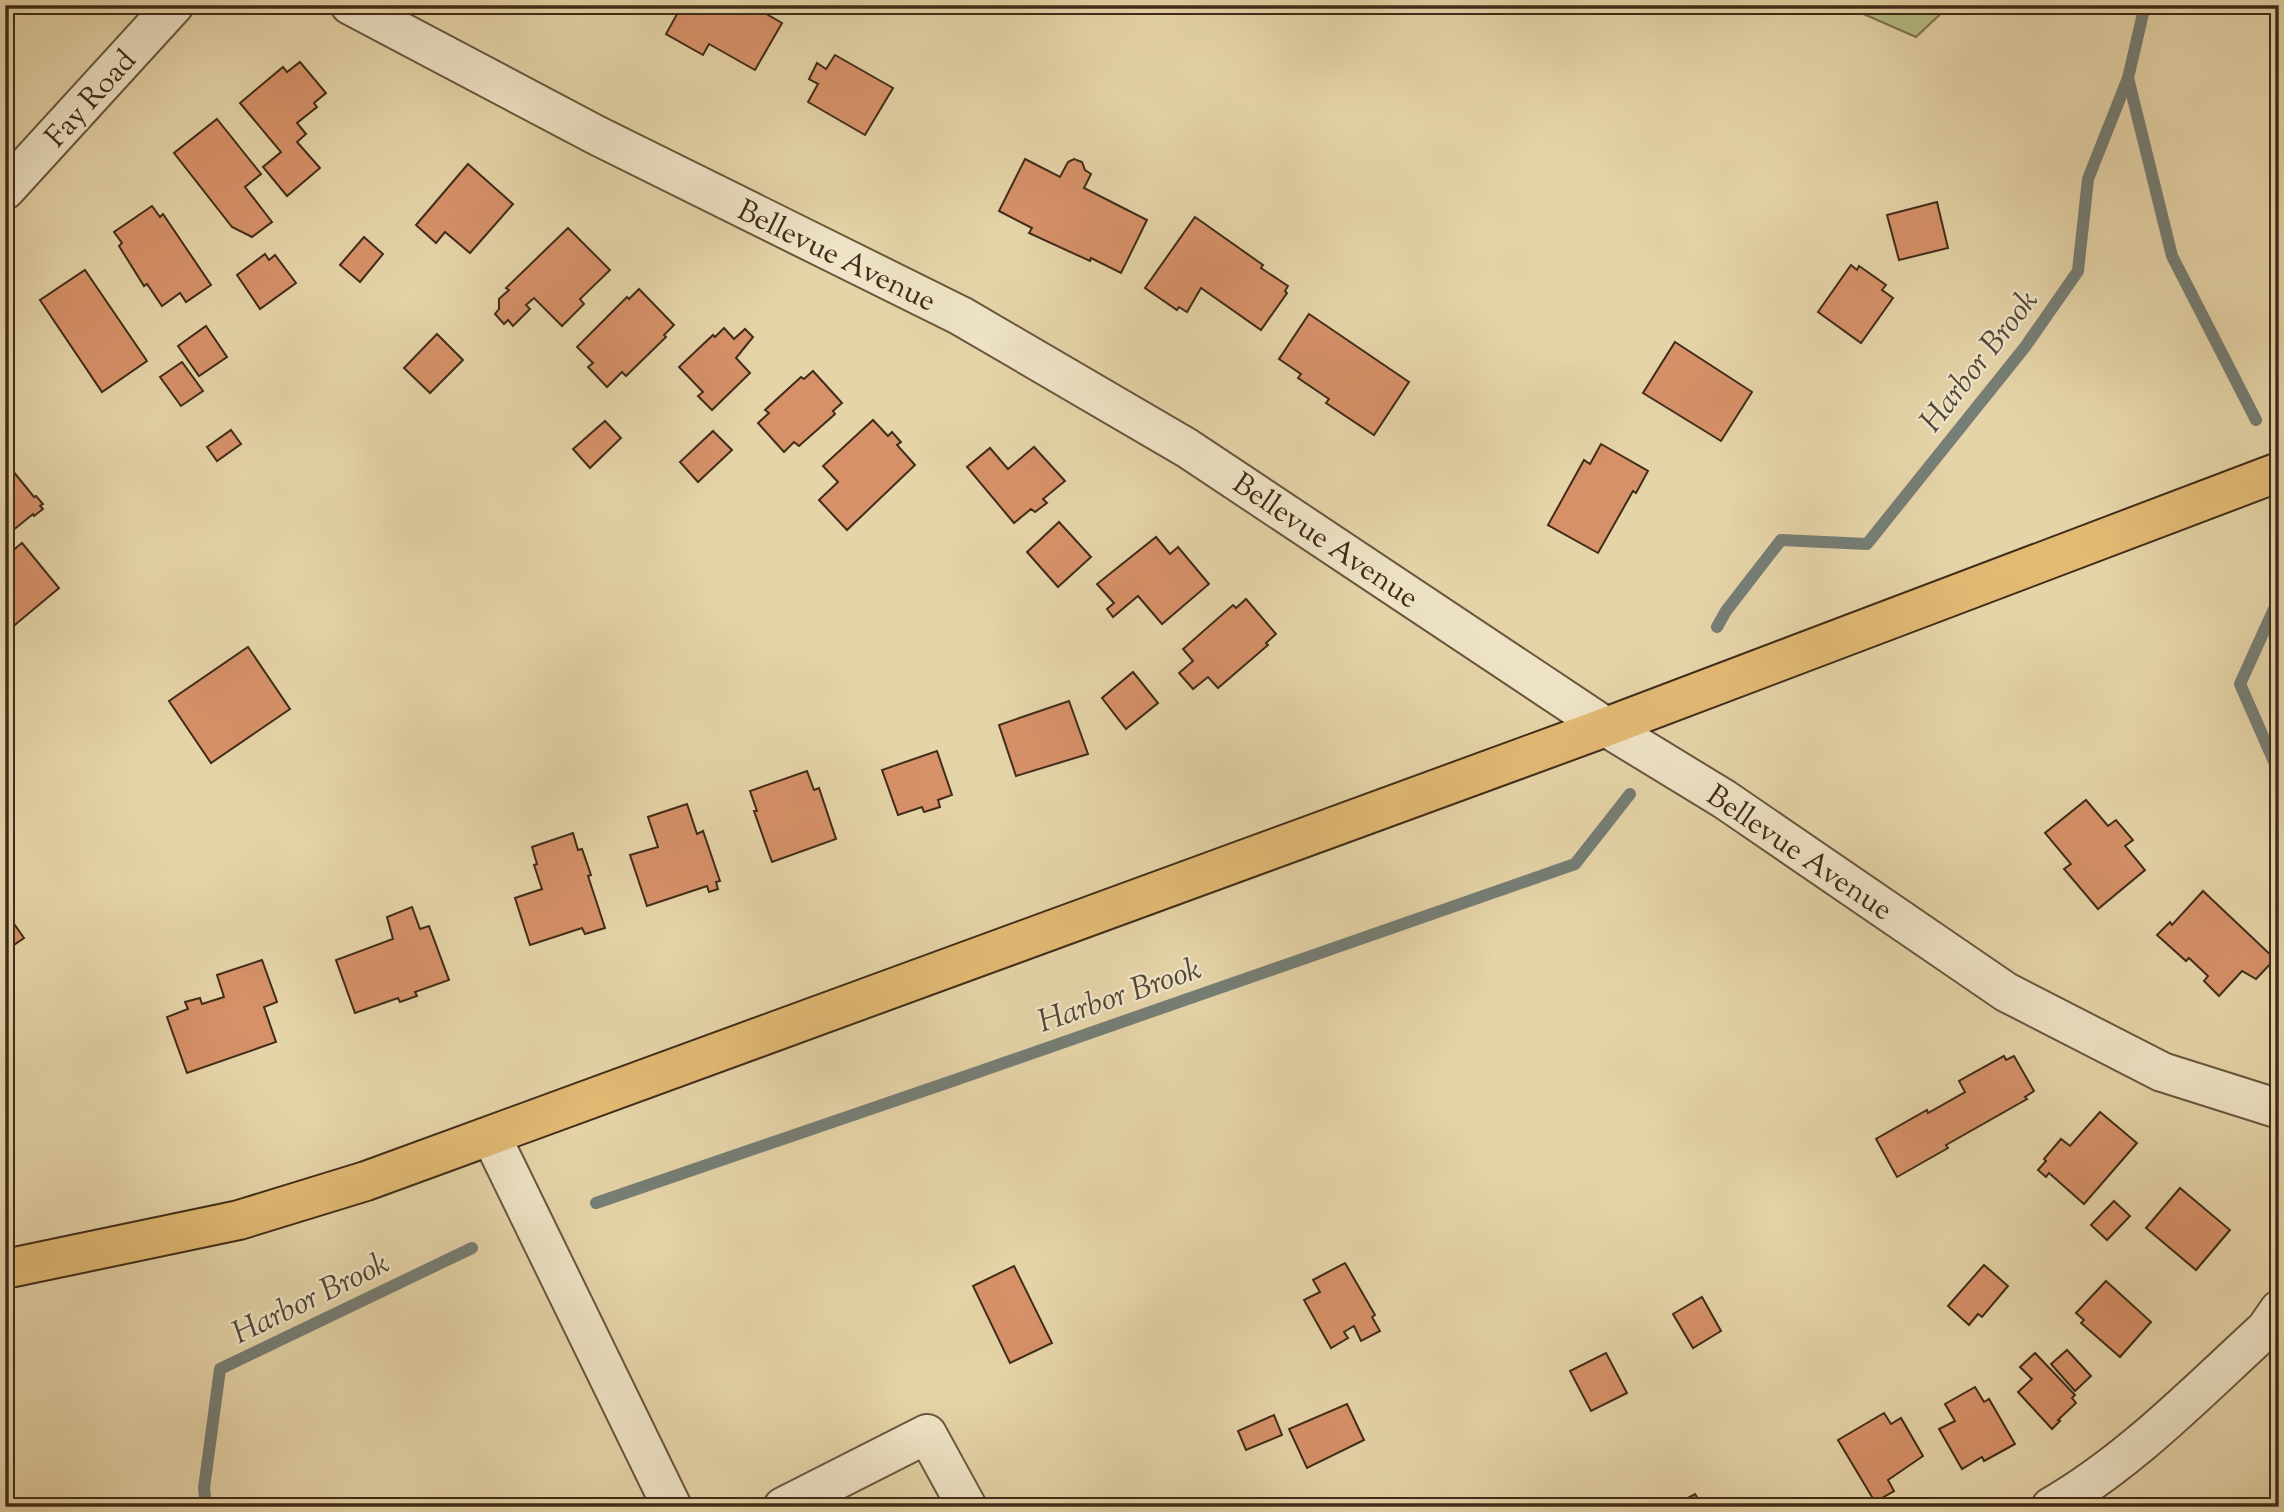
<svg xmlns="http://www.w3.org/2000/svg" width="2284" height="1512" viewBox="0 0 2284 1512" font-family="'Sorts Mill Goudy',serif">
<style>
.green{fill:#b7bc85;stroke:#7c744f;stroke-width:2}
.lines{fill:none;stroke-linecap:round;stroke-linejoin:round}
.stream{stroke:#767e75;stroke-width:12}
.building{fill:#d79169;stroke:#402c19;stroke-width:2}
.minor-casing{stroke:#69563d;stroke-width:42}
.major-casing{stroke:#402c19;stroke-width:42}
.minor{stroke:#eee3c6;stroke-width:38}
.major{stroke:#e2ba74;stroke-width:38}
.labels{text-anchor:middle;stroke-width:5;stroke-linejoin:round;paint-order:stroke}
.street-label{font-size:30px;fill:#402c19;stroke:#eee3c6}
.water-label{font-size:32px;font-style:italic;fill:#524738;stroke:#eee3c6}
</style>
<rect width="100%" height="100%" fill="#e5d4a8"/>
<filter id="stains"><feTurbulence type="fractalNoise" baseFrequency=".00286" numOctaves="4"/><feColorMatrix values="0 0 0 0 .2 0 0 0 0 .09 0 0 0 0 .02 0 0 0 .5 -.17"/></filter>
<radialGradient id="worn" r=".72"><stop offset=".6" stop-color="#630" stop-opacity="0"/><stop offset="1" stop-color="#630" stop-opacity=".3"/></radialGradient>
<polygon class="green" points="1843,5 1950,5 1916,37"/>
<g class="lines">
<g class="stream">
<polyline points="2128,78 2172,256 2256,420"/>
<polyline points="2279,598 2240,684 2279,773"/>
<polyline points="1717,627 1726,611 1781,540 1867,544 2025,347 2078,271 2088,179 2128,78 2145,5"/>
<polyline points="596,1203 958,1079 1575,864 1630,794"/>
<polyline points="206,1507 204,1488 220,1369 472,1248"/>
</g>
</g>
<g class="building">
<polygon points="682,5 751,5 782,23 755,70 709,44 703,55 666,34"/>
<polygon points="873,5 894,5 889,14"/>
<polygon points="835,55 893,88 865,135 808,102 818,84 809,79 817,63 826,69"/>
<polygon points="300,62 326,93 314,103 317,107 297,123 306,134 297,142 320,168 287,196 263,167 281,152 240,103 283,67 287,72"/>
<polygon points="217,119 261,174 245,187 272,222 252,237 232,227 174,153"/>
<polygon points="1025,159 1060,177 1068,162 1074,159 1082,162 1085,170 1091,174 1084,188 1147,220 1121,273 1091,258 1090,261 1029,233 1032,228 999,211"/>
<polygon points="468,164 513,204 470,253 445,232 436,243 416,225"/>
<polygon points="1937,202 1948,248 1899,260 1887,215"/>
<polygon points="152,206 160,217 163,214 211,285 186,302 180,293 162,306 147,284 144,286 119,246 122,243 114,232"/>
<polygon points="1195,217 1263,265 1261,268 1288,286 1285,291 1287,293 1261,330 1201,288 1187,312 1179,307 1177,310 1145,288"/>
<polygon points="568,228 610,270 580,299 584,304 562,326 534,298 526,305 530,309 513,326 508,320 504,324 495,314 499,309 499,299 509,290 506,288"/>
<polygon points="364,237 383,254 360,282 340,265"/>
<polygon points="265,254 269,260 275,255 296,283 260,309 237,275"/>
<polygon points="1851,265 1857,270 1859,266 1886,285 1882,290 1893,298 1861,343 1818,312"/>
<polygon points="85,270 147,361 102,392 40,300"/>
<polygon points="639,289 674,325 664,335 666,337 626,376 622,372 607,387 588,367 593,363 577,347 627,297 629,299"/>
<polygon points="1309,314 1409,382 1374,435 1326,403 1329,399 1298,378 1301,374 1279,359"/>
<polygon points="206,326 227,357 199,376 178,346"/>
<polygon points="724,328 734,339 745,329 753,337 736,358 750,373 712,410 698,396 703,392 679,367 713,335 715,337"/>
<polygon points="437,334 463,360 430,393 404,368"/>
<polygon points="1675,342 1752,392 1721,441 1643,393"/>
<polygon points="182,362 203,391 181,406 160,377"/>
<polygon points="813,371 842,403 833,411 835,414 799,446 794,442 784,452 758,423 769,413 765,410 801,377 804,379"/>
<polygon points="873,420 888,436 892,432 901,442 897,445 915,465 847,530 819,500 838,482 823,466"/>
<polygon points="605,421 621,438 590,468 573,449"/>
<polygon points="231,430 241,444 217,461 207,447"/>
<polygon points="713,431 732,450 698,482 680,462"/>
<polygon points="1601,444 1648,471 1636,493 1633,491 1598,553 1548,525 1584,460 1590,464"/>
<polygon points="1034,447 1065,481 1043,499 1047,503 1035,512 1031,509 1014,523 967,467 990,448 1008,469"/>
<polygon points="8,465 34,497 36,496 43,504 40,506 43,509 34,516 33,514 6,536 5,467"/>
<polygon points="1059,522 1091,557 1058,587 1027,552"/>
<polygon points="1156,537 1170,554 1178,547 1209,584 1162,624 1138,596 1113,617 1107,609 1114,603 1097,584"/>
<polygon points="22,543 59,588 10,629 5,624 5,557"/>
<polygon points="1246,599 1276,634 1266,643 1268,645 1218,688 1208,677 1193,689 1179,673 1193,661 1183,649 1233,605 1236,608"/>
<polygon points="248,647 290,709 211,763 169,701"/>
<polygon points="1133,672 1158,703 1126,729 1102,698"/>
<polygon points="1069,701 1088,754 1016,776 999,725"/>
<polygon points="937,751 952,795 938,800 940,807 924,812 922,807 898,815 882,770"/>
<polygon points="807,771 814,790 819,788 836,839 772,862 754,811 757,811 750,791"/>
<polygon points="2086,800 2108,826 2116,820 2133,840 2125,846 2145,870 2098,909 2064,869 2071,864 2045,833"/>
<polygon points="687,804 697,834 703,831 720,881 716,882 718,889 709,892 707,886 647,906 630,855 658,847 648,817"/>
<polygon points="573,833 578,850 582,849 591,875 588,876 605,928 585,934 582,928 530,945 515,898 542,889 534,865 537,864 532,847"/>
<polygon points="2203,891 2275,959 2256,979 2242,971 2219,996 2204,981 2208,976 2189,958 2186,961 2157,935 2170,922 2172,925"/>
<polygon points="412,907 420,929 429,926 449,980 415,992 417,996 400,1002 398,998 355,1013 336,960 393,939 387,917"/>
<polygon points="5,911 24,938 5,951"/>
<polygon points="262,960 277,1002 264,1007 276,1042 187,1073 167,1017 188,1009 185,1002 200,998 202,1004 224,997 217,975"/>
<polygon points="2004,1056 2006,1060 2014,1056 2034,1091 2025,1097 2027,1099 1946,1145 1948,1148 1897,1177 1876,1139 1927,1110 1928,1113 1965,1092 1959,1081"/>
<polygon points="2100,1112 2137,1143 2084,1204 2049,1173 2046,1177 2038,1170 2046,1161 2044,1159 2061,1139 2070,1146"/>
<polygon points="2180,1188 2230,1230 2196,1270 2146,1228"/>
<polygon points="2114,1201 2130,1216 2107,1240 2091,1225"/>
<polygon points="1345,1263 1375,1315 1372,1317 1380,1331 1361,1341 1354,1326 1344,1332 1348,1338 1331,1348 1304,1300 1320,1292 1313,1280"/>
<polygon points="1984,1265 2008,1286 1982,1317 1978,1314 1969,1325 1948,1306"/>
<polygon points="1014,1266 1052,1343 1010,1363 973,1286"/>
<polygon points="2106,1281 2151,1322 2120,1357 2081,1323 2084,1320 2076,1313"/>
<polygon points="1702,1297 1721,1331 1693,1348 1673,1314"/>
<polygon points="2067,1350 2091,1376 2075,1391 2051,1364"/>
<polygon points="1606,1353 1627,1393 1591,1411 1570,1371"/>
<polygon points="2035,1353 2075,1395 2072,1398 2076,1403 2058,1420 2060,1421 2052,1429 2018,1392 2032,1379 2020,1367"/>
<polygon points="1975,1387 1984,1402 1989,1399 2015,1444 1984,1461 1982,1457 1962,1469 1939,1429 1955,1421 1945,1404"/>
<polygon points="1347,1404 1364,1440 1307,1468 1289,1429"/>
<polygon points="1884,1413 1891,1424 1901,1418 1923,1456 1888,1480 1894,1491 1875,1502 1838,1440"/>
<polygon points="1274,1415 1282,1435 1246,1450 1238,1431"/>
<polygon points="1695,1494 1700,1502 1707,1499 1710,1505 1717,1501 1720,1507 1676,1507 1675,1505"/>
</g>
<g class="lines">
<defs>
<g id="minor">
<polyline points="350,5 596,135 961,316 1187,448 1606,727 1724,799 2006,992 2162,1072 2279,1109"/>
<polyline points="5,190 174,5"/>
<polyline points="491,1136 672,1507"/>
<polyline points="783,1507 927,1434 967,1507"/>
<path d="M2051,1507C2131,1461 2198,1391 2266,1329L2279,1310"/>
</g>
<polyline id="major" points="5,1269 239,1220 366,1181 1606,727 2279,472"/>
</defs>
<use href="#minor" class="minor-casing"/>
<use href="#major" class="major-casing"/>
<use href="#minor" class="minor"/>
<use href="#major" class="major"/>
</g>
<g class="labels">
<g class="street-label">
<text transform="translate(90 98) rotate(-48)" y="10">Fay Road</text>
<text transform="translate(837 255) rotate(26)" y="10">Bellevue Avenue</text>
<text transform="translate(1326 540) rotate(34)" y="10">Bellevue Avenue</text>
<text transform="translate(1800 852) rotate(34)" y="10">Bellevue Avenue</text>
</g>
<g class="water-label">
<text transform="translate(1978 360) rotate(-52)" y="11">Harbor Brook</text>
<text transform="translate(1119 994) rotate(-19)" y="11">Harbor Brook</text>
<text transform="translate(310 1297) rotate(-26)" y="11">Harbor Brook</text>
</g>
</g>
<rect width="2284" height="1512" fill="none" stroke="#e5d4a8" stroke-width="28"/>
<rect x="7" y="7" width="2270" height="1498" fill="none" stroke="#402c19" stroke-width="3.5"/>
<rect x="14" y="14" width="2256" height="1484" fill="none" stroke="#402c19" stroke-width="2"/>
<rect width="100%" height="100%" filter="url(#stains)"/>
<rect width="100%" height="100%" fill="url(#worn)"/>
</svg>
